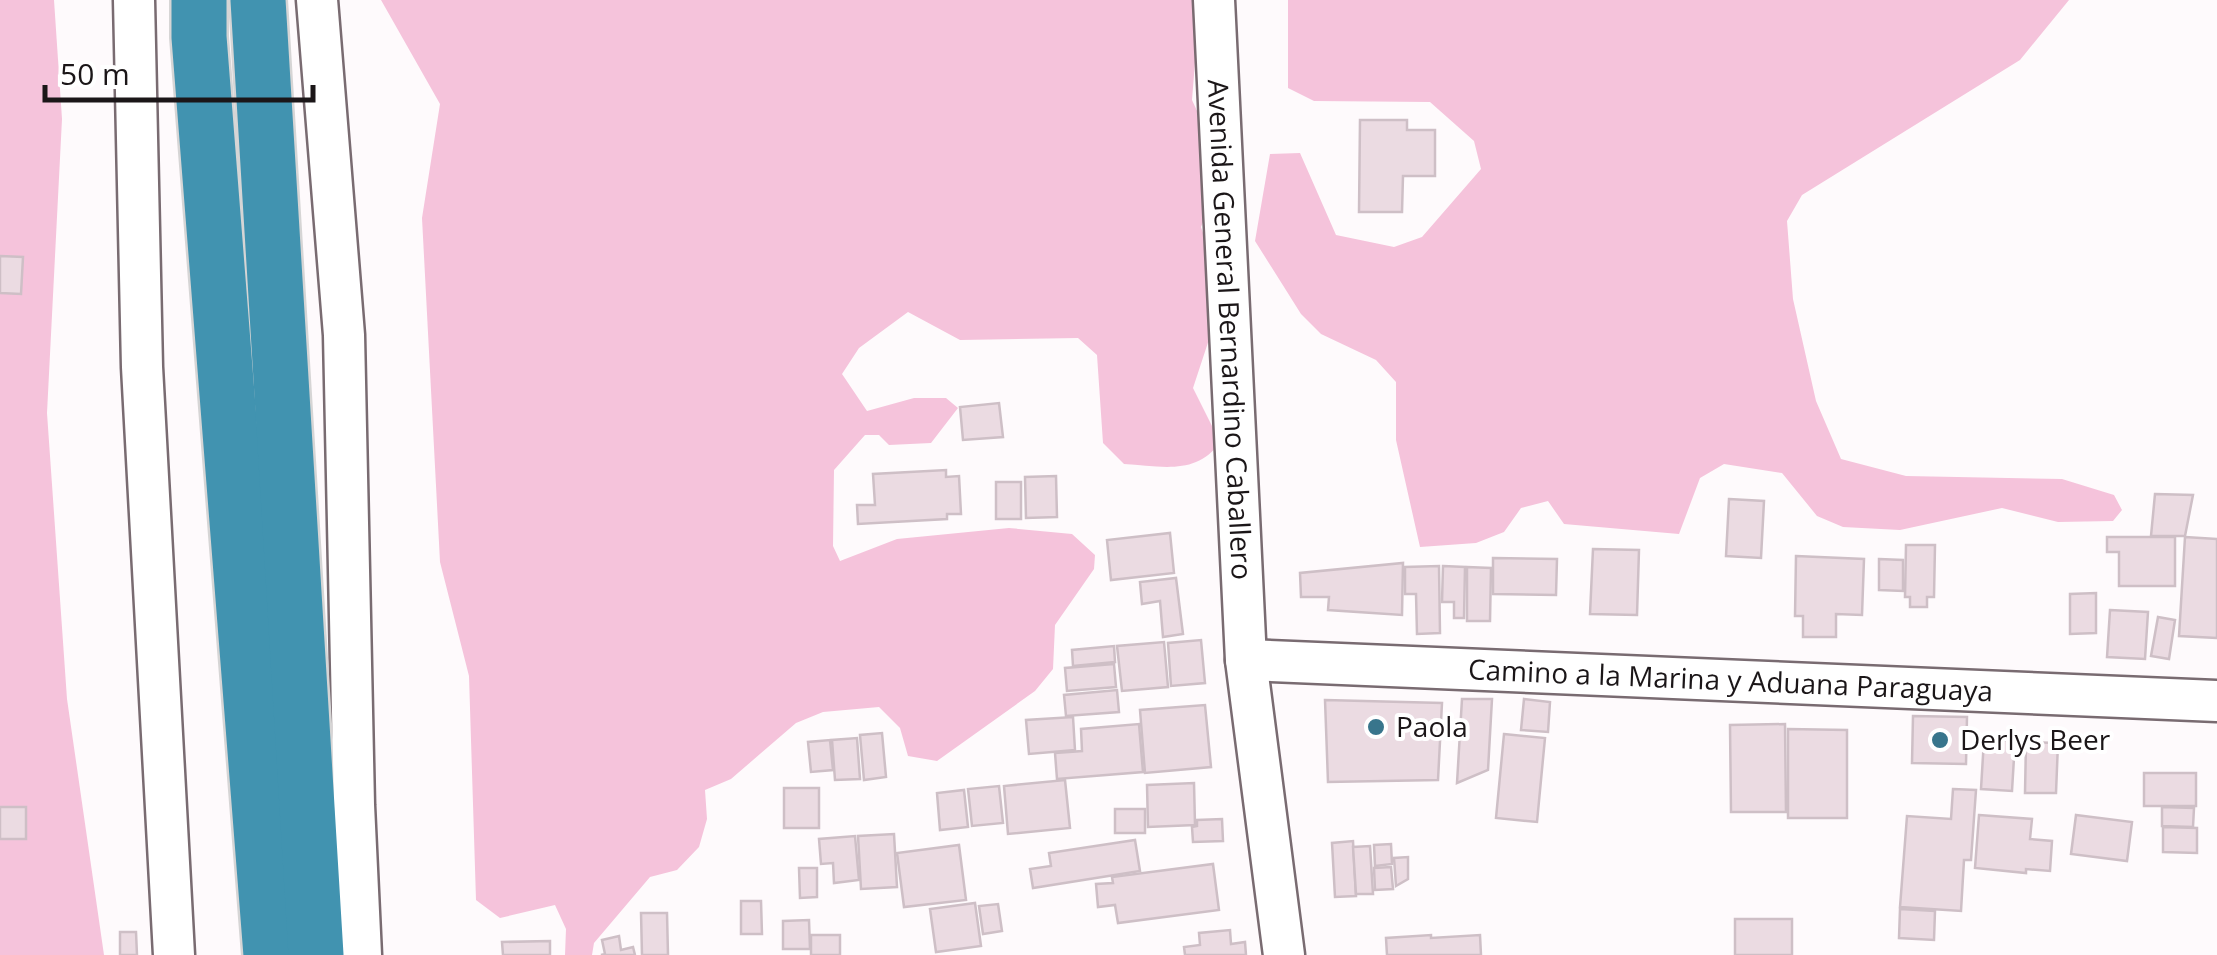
<svg xmlns="http://www.w3.org/2000/svg" width="2217" height="955" viewBox="0 0 2217 955" font-family="'Open Sans',sans-serif">
<style>
.green{fill:#f5c3db}
.building{fill:#ebdbe2;stroke:#cebfc6;stroke-width:2.5}
.lines{fill:none;stroke-linecap:round;stroke-linejoin:round}
.minor-casing{stroke:#796b71;stroke-width:45}
.highway-casing{stroke:#d6d5d5;stroke-width:60}
.minor{stroke:#fff;stroke-width:40}
.highway{stroke:#4193b0;stroke-width:55}
.poi-dot{fill:#38758c;stroke:#fff;stroke-width:4}
.labels{text-anchor:middle;stroke-width:8;stroke-linejoin:round;paint-order:stroke}
.street-label{font-size:28px;fill:#1b1618;stroke:#fff}
.poi-label{font-size:28px;fill:#1b1618;stroke:#fff;text-anchor:start}
</style>
<rect width="100%" height="100%" fill="#fefafc"/>
<g class="green">
<polygon points="0,0 54,0 62,119 47,413 67,699 104,955 0,955"/>
<path d="M381,0H1200L1192,100L1224,170L1201,227L1224,294L1193,388L1220,442C1197,476 1160,466 1124,464L1103,443L1097,355L1078,338L960,340L908,312L859,348L842,374L867,411L914,398H946L958,408L931,443L889,445L879,435H865L834,470L833,546L840,561L897,539L1009,528L1072,534L1095,555L1094,569L1055,625L1053,669L1035,691L937,761L908,756L900,728L879,707L823,712L796,723L731,779L705,790L707,819L699,847L677,870L650,877L594,943L592,955H565L566,929L555,905L500,918L476,900L469,676L440,562L422,218L440,104Z"/>
<polygon points="1288,0 2069,0 2020,60 1802,195 1787,221 1793,299 1816,401 1841,459 1906,476 2062,479 2114,495 2122,510 2113,521 2058,522 2002,508 1900,530 1843,527 1817,516 1782,473 1724,464 1700,478 1679,534 1564,524 1548,501 1521,508 1504,532 1476,543 1420,547 1396,440 1396,382 1376,360 1321,334 1301,314 1255,241 1270,154 1300,153 1336,235 1394,247 1422,237 1481,169 1474,141 1430,102 1314,101 1288,88"/>
</g>
<g class="building">
<polygon points="1360,120 1407,120 1407,130 1435,130 1435,176 1403,176 1402,212 1359,212"/>
<polygon points="0,256 23,257 21,294 0,293"/>
<polygon points="999,403 1003,437 963,440 960,407"/>
<polygon points="946,470 946,477 959,476 961,514 947,514 947,519 858,524 857,505 875,505 873,474"/>
<polygon points="1056,476 1057,517 1026,518 1025,477"/>
<rect x="996" y="482" width="25" height="37"/>
<polygon points="2155,494 2193,495 2185,536 2151,536"/>
<polygon points="1729,499 1764,501 1761,558 1726,556"/>
<polygon points="1170,533 1174,573 1111,580 1107,540"/>
<polygon points="2107,537 2175,537 2175,586 2119,586 2119,552 2107,552"/>
<polygon points="2185,537 2217,539 2217,638 2179,636"/>
<polygon points="1906,545 1935,545 1934,597 1927,597 1927,607 1910,607 1910,597 1905,597"/>
<polygon points="1593,549 1639,550 1637,615 1590,614"/>
<polygon points="1796,556 1864,559 1862,615 1836,614 1836,637 1803,637 1803,616 1795,616"/>
<polygon points="1493,558 1557,559 1556,595 1493,594"/>
<polygon points="1879,559 1903,560 1903,591 1879,590"/>
<polygon points="1403,563 1402,615 1328,610 1329,597 1301,597 1300,573"/>
<polygon points="1439,566 1440,633 1417,634 1416,594 1405,594 1405,567"/>
<polygon points="1443,566 1465,567 1464,618 1454,618 1454,602 1442,602"/>
<polygon points="1467,567 1491,568 1490,621 1467,621"/>
<polygon points="1176,578 1183,634 1163,637 1160,601 1142,604 1140,582"/>
<polygon points="2096,593 2096,633 2070,634 2070,594"/>
<polygon points="2110,610 2148,612 2145,659 2107,657"/>
<polygon points="2158,617 2175,620 2169,659 2151,656"/>
<polygon points="1201,640 1205,683 1171,686 1168,643"/>
<polygon points="1164,642 1168,687 1122,691 1117,646"/>
<polygon points="1114,646 1115,662 1073,666 1072,650"/>
<polygon points="1114,664 1116,687 1067,691 1065,668"/>
<polygon points="1117,690 1119,712 1066,716 1064,695"/>
<polygon points="1462,699 1492,699 1488,770 1457,783"/>
<polygon points="1524,699 1550,702 1548,732 1521,730"/>
<polygon points="1325,700 1442,703 1438,780 1328,782"/>
<polygon points="1205,705 1211,767 1145,773 1140,710"/>
<polygon points="1913,716 1967,717 1966,764 1912,763"/>
<polygon points="1073,717 1075,750 1029,754 1026,720"/>
<polygon points="1139,724 1143,772 1057,779 1055,753 1082,751 1081,729"/>
<polygon points="1785,724 1786,812 1731,812 1730,725"/>
<polygon points="1788,729 1847,730 1847,818 1788,818"/>
<polygon points="882,733 886,777 864,780 860,735"/>
<polygon points="1504,734 1545,738 1537,822 1496,818"/>
<polygon points="857,738 860,779 835,780 832,740"/>
<polygon points="1984,739 2015,741 2012,791 1981,789"/>
<polygon points="830,740 833,770 811,772 808,742"/>
<polygon points="2026,742 2058,743 2056,793 2025,793"/>
<rect x="2144" y="773" width="52" height="33"/>
<polygon points="1065,780 1070,828 1008,834 1004,786"/>
<polygon points="1194,783 1195,825 1148,827 1147,785"/>
<polygon points="999,786 1003,823 972,826 968,789"/>
<rect x="784" y="788" width="35" height="40"/>
<polygon points="1953,789 1976,790 1971,860 1964,860 1961,911 1900,907 1907,816 1951,819"/>
<polygon points="964,790 968,827 940,830 937,793"/>
<rect x="0" y="807" width="26" height="32"/>
<polygon points="2162,807 2194,808 2193,827 2162,826"/>
<rect x="1115" y="809" width="30" height="24"/>
<polygon points="1979,815 2032,819 2030,839 2052,841 2050,871 2026,869 2026,873 1975,868"/>
<polygon points="2076,815 2132,822 2127,861 2071,854"/>
<polygon points="1222,819 1223,841 1193,842 1192,827 1197,826 1197,820"/>
<polygon points="2163,827 2197,828 2197,853 2163,852"/>
<polygon points="894,834 897,887 861,889 858,836"/>
<polygon points="855,836 859,880 834,883 833,863 821,864 819,839"/>
<polygon points="1135,840 1140,871 1033,888 1030,869 1051,866 1049,853"/>
<polygon points="1353,841 1356,896 1335,897 1332,843"/>
<polygon points="1391,844 1392,864 1375,866 1374,845"/>
<polygon points="959,845 966,900 904,907 897,853"/>
<polygon points="1370,846 1373,894 1356,894 1353,847"/>
<polygon points="1408,857 1408,879 1396,886 1394,858"/>
<polygon points="1213,864 1219,910 1118,923 1115,905 1098,907 1096,884 1113,883 1112,877"/>
<polygon points="1391,867 1393,889 1375,890 1374,868"/>
<polygon points="799,868 817,868 817,897 800,898"/>
<polygon points="741,901 761,901 762,934 741,934"/>
<polygon points="975,903 981,946 936,952 930,909"/>
<polygon points="998,904 1002,931 983,934 979,906"/>
<polygon points="1900,909 1935,911 1934,940 1899,938"/>
<polygon points="641,913 667,913 668,955 642,955"/>
<rect x="1735" y="919" width="57" height="36"/>
<polygon points="809,920 810,949 783,949 783,921"/>
<polygon points="1230,930 1231,944 1245,942 1246,955 1185,955 1184,947 1200,945 1199,933"/>
<polygon points="120,932 136,932 137,955 120,955"/>
<rect x="811" y="935" width="29" height="20"/>
<polygon points="1431,935 1431,938 1480,935 1481,955 1387,955 1386,938"/>
<polygon points="619,936 621,950 633,947 635,955 601,955 605,954 602,940"/>
<polygon points="550,941 550,955 503,955 502,942"/>
</g>
<g class="lines">
<defs>
<g id="minor">
<polyline points="134,0 142,367 174,955"/>
<polyline points="317,0 344,335 354,805 361,955"/>
<path id="s1" d="M1214,0L1246,660L1284,955"/>
<path id="s2" d="M1246,660L2217,701"/>
</g>
<g id="highway">
<polyline points="199,0 199,37 271,955"/>
<polyline points="258,0 316,955"/>
</g>
</defs>
<use href="#minor" class="minor-casing"/>
<use href="#highway" class="highway-casing"/>
<use href="#minor" class="minor"/>
<use href="#highway" class="highway"/>
</g>
<g class="poi-dot">
<circle cx="1376" cy="727" r="10"/>
<circle cx="1940" cy="740" r="10"/>
</g>
<g class="labels">
<g class="street-label">
<text dy="10" stroke="none"><textPath href="#s1" startOffset="330">Avenida General Bernardino Caballero</textPath></text>
<text dy="10" stroke="none"><textPath href="#s2" startOffset="485">Camino a la Marina y Aduana Paraguaya</textPath></text>
</g>
<g class="poi-label">
<text x="1396" y="737">Paola</text>
<text x="1960" y="750">Derlys Beer</text>
</g>
</g>
<path d="M45 85v15h268v-15" fill="none" stroke="#1b1618" stroke-width="5"/>
<text x="60" y="85" font-size="30" fill="#1b1618" stroke="#ffffff" stroke-width="8" paint-order="stroke">50 m</text>
</svg>
